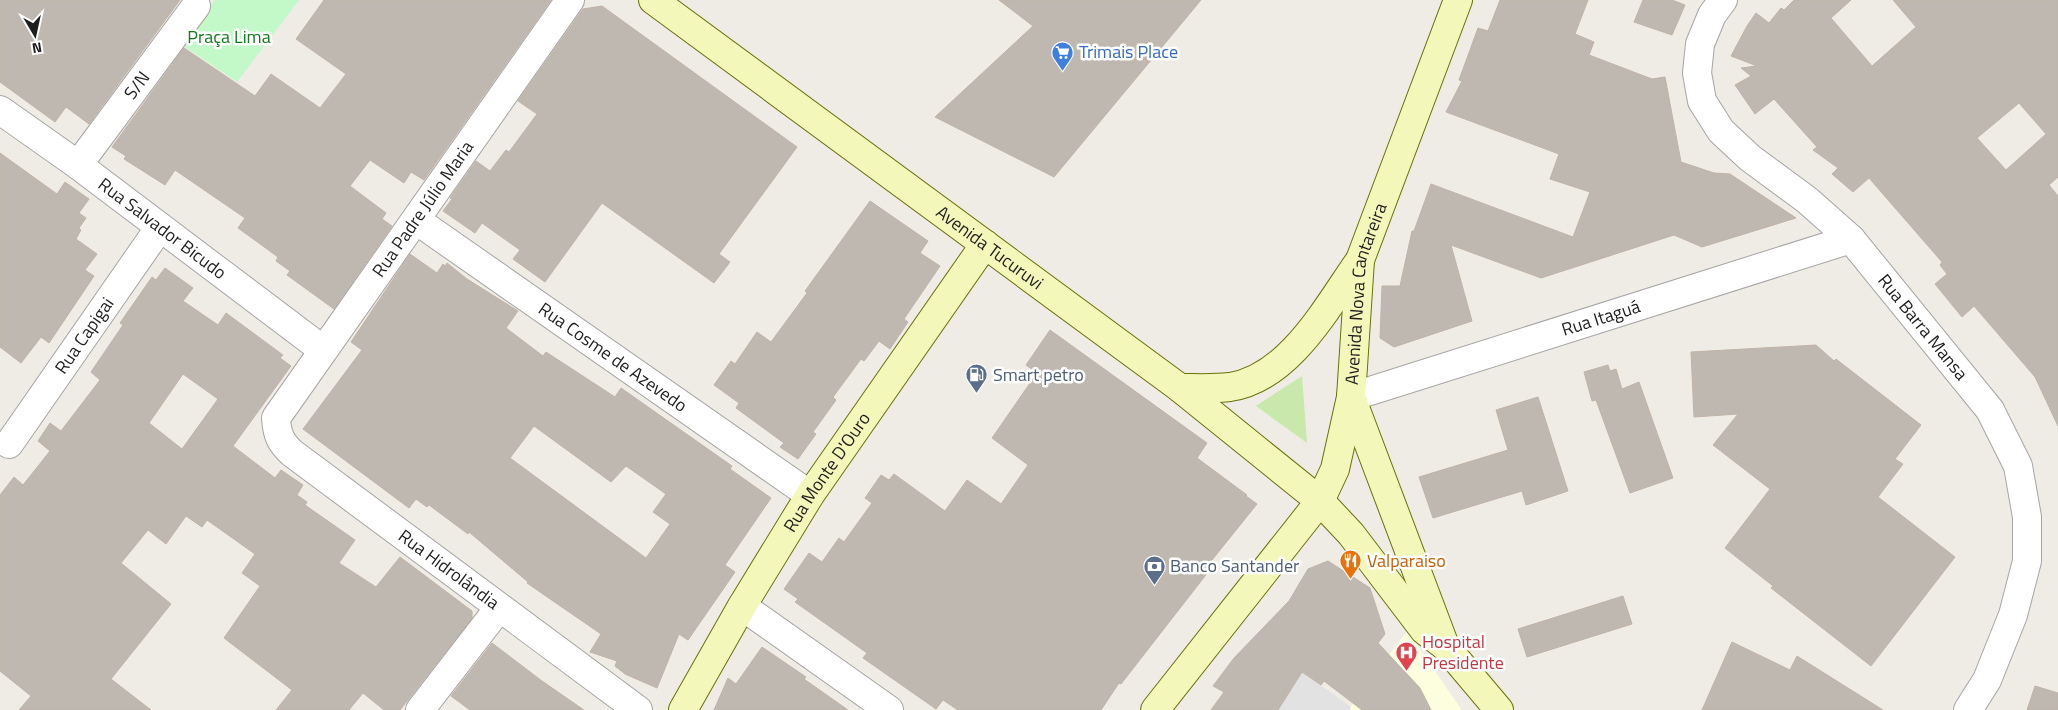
<svg xmlns="http://www.w3.org/2000/svg" width="2058" height="710" viewBox="0 0 2058 710" font-family="'Titillium Web',sans-serif">
<style>
.education{fill:#fdfede}
.grass{fill:#c8e8ac}
.park{fill:#c3f8c8}
.parking{fill:#e2e2e2}
.building{fill:#bfb8b1;stroke:#c0b3a7;fill-rule:evenodd}
.lines{fill:none;stroke-linecap:round;stroke-linejoin:round}
.street-casing{stroke:#a5a5a5;stroke-width:30}
.secondary-casing{stroke:#647308;stroke-width:30}
.street{stroke:#fff;stroke-width:28}
.secondary{stroke:#f3f8ba;stroke-width:28}
.labels{text-anchor:middle;stroke-width:5;stroke-linejoin:round;paint-order:stroke}
.park-label{font-size:18px;fill:#0f7a1b;stroke:#fff}
.shop-label{font-size:18px;fill:#366cbe;stroke:#fff;text-anchor:start}
.street-label{font-size:18px;fill:#1e1e1e;stroke:#fff}
.service-label{font-size:18px;fill:#4e5e75;stroke:#fff;text-anchor:start}
.food-label{font-size:18px;fill:#c56008;stroke:#fff;text-anchor:start}
.health-label{font-size:18px;fill:#be3a42;stroke:#fff;text-anchor:start}
</style>
<rect width="100%" height="100%" fill="#efece5"/>
<polygon class="education" points="1407,631 1462,710 1348,710"/>
<polygon class="grass" points="1302,376 1307,443 1256,406"/>
<polygon class="park" points="215,0 299,0 237,82 181,44"/>
<polygon class="parking" points="1302,672 1351,707 1350,710 1277,710"/>
<g class="building">
<polygon points="0,0 180,0 89,124 66,107 55,122 0,82"/>
<polygon points="324,0 551,0 424,180 411,172 404,183 370,160 350,186 386,213 382,219 392,226 334,309 287,275 290,271 276,261 278,257 238,228 245,218 175,170 165,185 124,159 126,156 112,147 184,48 255,96 271,74 320,108 346,74 296,39"/>
<polygon points="999,0 1201,0 1054,177 935,117 1033,26"/>
<polygon points="1500,0 1588,0 1575,34 1594,42 1589,55 1652,79 1665,77 1681,162 1714,173 1730,174 1796,218 1702,247 1674,235 1541,278 1451,245 1472,321 1394,347 1380,338 1382,286 1400,286 1412,231 1414,231 1431,184 1573,237 1590,192 1550,179 1559,154 1446,112 1462,81 1459,80 1478,28 1488,31"/>
<polygon points="1643,0 1672,0 1685,5 1672,35 1634,22"/>
<path d="M1794,0H1851L1831,18L1872,66L1916,27L1893,0H2058V177L2049,185L2058,196V426L2035,377L1974,306L1962,317L1935,284L1947,274L1940,265L1942,262L1869,178L1853,192L1832,174L1838,168L1813,150L1817,147L1774,99L1755,114L1735,85L1751,76L1741,68L1757,66L1731,56L1747,26L1756,13L1769,23L1781,8L1784,10ZM2019,103L2046,134L2006,170L1977,138Z"/>
<polygon points="602,6 797,147 719,254 730,262 714,283 602,203 545,282 513,259 520,250 482,223 475,233 443,211 452,199 450,198 476,161 490,171 506,150 509,152 537,114 518,101 583,9"/>
<polygon points="0,153 57,194 65,182 89,199 79,213 86,218 79,228 81,230 76,239 97,254 85,270 94,276 49,343 41,337 21,363 0,347"/>
<polygon points="870,201 928,241 920,253 940,266 904,319 908,322 890,349 879,341 864,361 861,359 833,397 836,400 813,432 816,434 798,459 780,447 784,443 736,408 739,403 714,385 731,361 735,364 757,332 771,342 807,293 805,291"/>
<path d="M410,254L437,273L443,264L445,266L447,263L467,279L518,311L506,328L543,356L546,352L615,397L621,388L732,466L730,469L771,498L725,565L735,572L688,640L679,634L657,688L625,674L615,666L617,661L590,652L601,634L527,583L528,582L469,532L468,534L429,505L427,507L416,499L409,508L303,429L362,350L351,342ZM534,426L611,482L626,466L666,494L653,512L670,524L646,558L510,458Z"/>
<path d="M165,268L193,288L183,301L218,325L226,313L283,355L280,358L291,366L233,446L275,478L281,470L303,485L297,495L307,502L305,505L355,540L339,563L376,587L400,557L472,611V618L400,710H384L363,693L349,710H276L292,690L224,638L260,586L242,573L255,554L207,520L202,527L186,516L166,544L148,530L121,563L171,604L111,679L151,710H19L31,696L0,671V495L14,477L23,485L50,451L38,441L50,423L61,431L100,380L91,372L123,325L120,323L152,277L156,280ZM183,374L218,399L182,449L149,423Z"/>
<polygon points="1050,330 1207,443 1197,458 1247,495 1246,496 1257,504 1208,565 1212,567 1121,684 1119,683 1101,710 958,710 943,700 936,709 863,658 867,653 795,602 798,599 784,589 809,553 822,562 839,538 844,542 872,503 865,498 881,475 889,480 894,474 945,511 967,480 1001,504 1028,465 992,438 1037,373 1026,365"/>
<polygon points="1816,345 1834,361 1836,359 1921,425 1895,459 1903,464 1878,497 1955,557 1871,666 1771,588 1773,586 1725,548 1770,489 1713,445 1738,414 1694,417 1691,352"/>
<polygon points="1608,365 1610,371 1616,369 1622,389 1639,382 1673,478 1630,493 1596,400 1592,401 1584,372"/>
<polygon points="1538,397 1568,491 1526,505 1522,491 1433,518 1419,477 1508,450 1496,410"/>
<polygon points="1328,561 1370,588 1385,634 1378,643 1420,688 1431,710 1362,710 1324,681 1321,685 1302,672 1278,710 1211,710 1224,692 1213,686 1234,658 1289,601 1308,569"/>
<polygon points="1623,596 1632,624 1527,657 1518,629"/>
<polygon points="1732,642 1790,670 1797,656 1883,710 1702,710"/>
<polygon points="492,643 542,681 584,710 470,710 451,696"/>
<polygon points="762,647 806,677 804,679 848,710 714,710 728,678 736,684"/>
<polygon points="2035,686 2058,693 2058,710 2027,710"/>
</g>
<g class="lines">
<defs>
<g id="street">
<path id="s1" d="M570,0L276,418C277,434 280,442 292,453L638,710"/>
<path id="s2" d="M1723,0L1712,15L1700,44L1697,73L1702,101L1721,131L1750,158L1807,200L1851,239L1990,410L2018,466L2027,517V561L2013,615L1987,680L1968,710"/>
<path id="s3" d="M0,110L78,165L323,350"/>
<path id="s4" d="M78,165L196,6"/>
<path id="s5" d="M416,220L810,495"/>
<path id="s6" d="M1351,397L1851,239"/>
<path id="s7" d="M9,444L160,227"/>
<polyline points="742,606 889,710"/>
<polyline points="420,710 499,608"/>
</g>
<g id="secondary">
<path id="s8" d="M653,0L1180,388L1320,501L1351,534L1424,630L1445,646L1499,710"/>
<path d="M1180,388C1196,388 1214,389 1230,387C1290,378 1328,305 1360,260"/>
<path id="s9" d="M1445,646L1351,397L1360,260L1458,0"/>
<path id="s10" d="M683,710L742,606L810,495L985,244"/>
<polyline points="1155,710 1320,501 1335,469 1351,397"/>
</g>
</defs>
<use href="#street" class="street-casing"/>
<use href="#secondary" class="secondary-casing"/>
<use href="#street" class="street"/>
<use href="#secondary" class="secondary"/>
</g>
<defs>
<symbol id="supermarket-pin" viewBox="-11 -11 22 30"><path d="M0 17L-7.5 6A9.5 9.5 0 1 1 7.5 6Z" fill="#3f7fe0" stroke="#fff"/><path d="M-6-5.5h2.5l.6 2H6L4.5 2H-2.5L-4.4-4H-6ZM-1.5 3.2a1.3 1.3 0 1 0 .1 0ZM3 3.2a1.3 1.3 0 1 0 .1 0Z" fill="#fff"/></symbol>
<symbol id="fuel-pin" viewBox="-11 -11 22 30"><path d="M0 17L-7.5 6A9.5 9.5 0 1 1 7.5 6Z" fill="#5c6f8a" stroke="#fff"/><path d="M-5.5-6h7V0h2V4h1.3V-2.5L3-4.5l.8-.8L6-3V5H2.5V1h-1V6h-7ZM-4.2-4.7v3.2H.2V-4.7Z" fill="#fff"/></symbol>
<symbol id="restaurant-pin" viewBox="-11 -11 22 30"><path d="M0 17L-7.5 6A9.5 9.5 0 1 1 7.5 6Z" fill="#e8710a" stroke="#fff"/><path d="M-5-6h1v4h1v-4h1v4h1v-4h1v5L-1.5 .5V6h-2V.5L-5-1ZM5-6V6H3V1.5H1.5Q1.5-4 5-6Z" fill="#fff"/></symbol>
<symbol id="bank-pin" viewBox="-11 -11 22 30"><path d="M0 17L-7.5 6A9.5 9.5 0 1 1 7.5 6Z" fill="#5c6f8a" stroke="#fff"/><path d="M-6-4H6V4H-6ZM0-2.3a2.3 2.3 0 1 0 0 4.6a2.3 2.3 0 1 0 0-4.6Z" fill="#fff"/></symbol>
<symbol id="hospital-pin" viewBox="-11 -11 22 30"><path d="M0 17L-7.5 6A9.5 9.5 0 1 1 7.5 6Z" fill="#e0444e" stroke="#fff"/><path d="M-5-5h3v3.5h4V-5h3V5h-3V1.5h-4V5h-3Z" fill="#fff"/></symbol>
</defs>
<g fill-rule="evenodd">
<use href="#supermarket-pin" x="1050" y="40" width="25" height="34"/>
<use href="#fuel-pin" x="964" y="362" width="25" height="34"/>
<use href="#restaurant-pin" x="1338" y="548" width="25" height="34"/>
<use href="#bank-pin" x="1142" y="554" width="25" height="34"/>
<use href="#hospital-pin" x="1394" y="640" width="25" height="34"/>
</g>
<g class="labels">
<g class="park-label">
<text x="229" y="43">Praça Lima</text>
</g>
<g class="shop-label">
<text x="1079" y="58">Trimais Place</text>
</g>
<g class="street-label">
<text dy="6" stroke="none"><textPath href="#s4" startOffset="99">S/N</textPath></text>
<text transform="translate(423 209) rotate(-55)" y="6">Rua Padre Júlio Maria</text>
<text dy="6" stroke="none"><textPath href="#s3" startOffset="201">Rua Salvador Bicudo</textPath></text>
<text dy="6" stroke="none"><textPath href="#s8" startOffset="418">Avenida Tucuruvi</textPath></text>
<text dy="6" stroke="none"><textPath href="#s9" startOffset="371">Avenida Nova Cantareira</textPath></text>
<text dy="6" stroke="none"><textPath href="#s6" startOffset="262">Rua Itaguá</textPath></text>
<text dy="6" stroke="none"><textPath href="#s2" startOffset="426">Rua Barra Mansa</textPath></text>
<text dy="6" stroke="none"><textPath href="#s7" startOffset="132">Rua Capigai</textPath></text>
<text dy="6" stroke="none"><textPath href="#s5" startOffset="240">Rua Cosme de Azevedo</textPath></text>
<text dy="6" stroke="none"><textPath href="#s10" startOffset="278">Rua Monte D'Ouro</textPath></text>
<text dy="6" stroke="none"><textPath href="#s1" startOffset="746">Rua Hidrolândia</textPath></text>
</g>
<g class="service-label">
<text x="993" y="381">Smart petro</text>
<text x="1170" y="572">Banco Santander</text>
</g>
<g class="food-label">
<text x="1367" y="567">Valparaiso</text>
</g>
<g class="health-label">
<text x="1422" y="648">Hospital<tspan x="1422" dy="21">Presidente</tspan></text>
</g>
</g>
<g transform="translate(35 35) rotate(171)" stroke="#ffffff" stroke-width="4" paint-order="stroke">
<path d="M0-4L9 19L0 12L-9 19Z" fill="#1e1e1e"/>
<text y="-8" font-size="14" font-weight="bold" text-anchor="middle" fill="#1e1e1e">N</text>
</g>
</svg>
